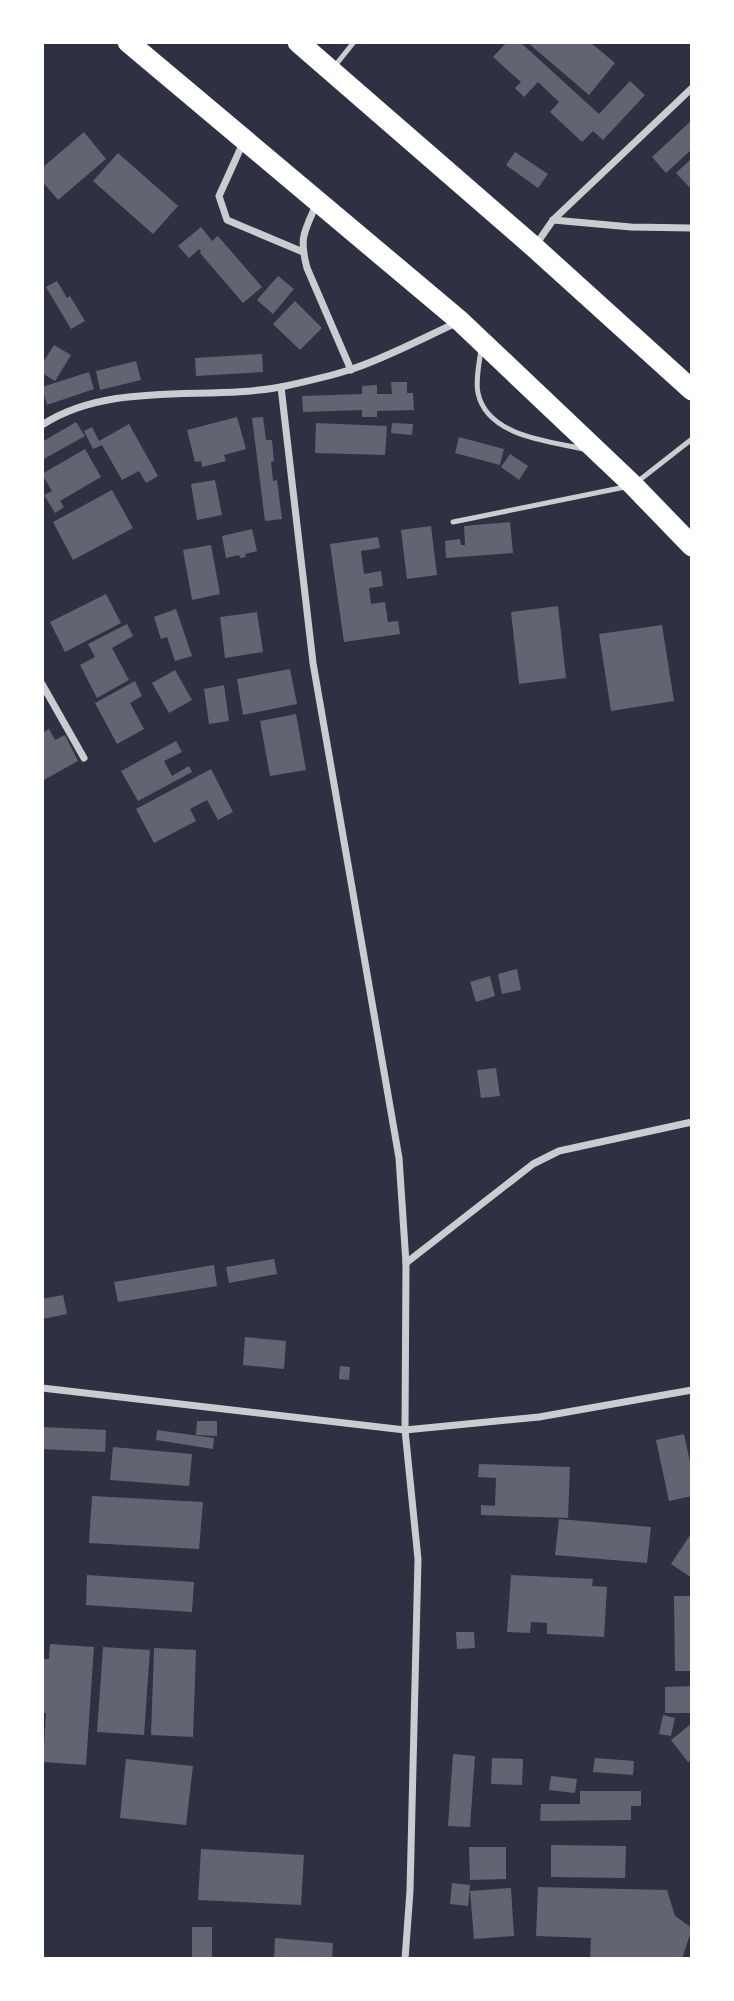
<svg xmlns="http://www.w3.org/2000/svg" width="734" height="2001" viewBox="0 0 734 2001" font-family="Overpass,sans-serif">
<style>
.building{fill:#626471}
.lines{fill:none;stroke-linecap:round;stroke-linejoin:round}
.service{stroke:#caccd0;stroke-width:5}
.minor{stroke:#caccd0;stroke-width:7}
.motorway{stroke:#fff;stroke-width:21}
</style>
<rect width="100%" height="100%" fill="#2d3142"/>
<g class="building">
<polygon points="507,42 520,42 599,114 630,81 645,95 603,140 593,131 582,142 550,112 559,102 538,82 524,97 515,88 521,82 493,57"/>
<polygon points="527,42 590,42 615,63 589,95"/>
<polygon points="692,120 692,149 666,173 652,157"/>
<polygon points="84,132 106,159 58,200 42,181 42,168"/>
<polygon points="515,152 548,174 538,188 506,165"/>
<polygon points="118,153 178,206 153,234 93,181"/>
<polygon points="692,158 692,190 676,173"/>
<polygon points="201,227 212,241 218,236 262,287 243,303 200,253 201,251 199,249 189,258 178,246"/>
<polygon points="278,276 294,289 273,314 257,300"/>
<polygon points="57,281 67,298 70,296 85,321 71,329 46,287"/>
<polygon points="295,301 322,328 300,350 273,324"/>
<polygon points="54,345 71,355 55,381 42,373 42,364"/>
<polygon points="262,354 263,372 196,376 195,358"/>
<polygon points="136,361 141,380 100,390 96,371"/>
<polygon points="89,372 94,389 47,405 42,387"/>
<polygon points="391,382 407,382 407,393 413,393 414,410 377,411 377,417 362,417 362,410 303,412 302,396 362,394 362,386 377,385 377,394 392,394"/>
<polygon points="237,417 246,449 224,455 226,461 202,467 201,461 195,462 187,430"/>
<polygon points="263,417 266,440 272,440 274,461 271,462 273,481 277,480 282,519 265,521 252,418"/>
<polygon points="76,422 85,436 42,460 42,442"/>
<polygon points="316,423 387,426 385,455 315,453"/>
<polygon points="392,423 413,424 412,435 391,433"/>
<polygon points="129,424 158,476 146,483 139,471 122,480 102,445 93,449 84,431 92,427 99,441"/>
<polygon points="459,437 504,449 500,465 455,453"/>
<polygon points="85,449 101,477 60,501 64,507 55,513 44,495 52,491 42,474"/>
<polygon points="510,454 528,466 519,480 501,467"/>
<polygon points="215,480 222,515 197,520 191,484"/>
<polygon points="112,490 133,528 73,560 53,522"/>
<polygon points="510,522 513,553 446,558 445,541 460,539 461,545 465,545 464,526"/>
<polygon points="431,526 437,575 407,579 401,530"/>
<polygon points="252,529 257,551 245,554 246,557 240,558 239,555 226,558 222,536"/>
<polygon points="378,537 380,548 361,551 364,574 381,571 383,586 369,588 371,604 385,602 388,622 398,621 400,634 344,642 330,544"/>
<polygon points="211,545 220,594 192,600 183,550"/>
<polygon points="106,594 121,623 65,652 50,622"/>
<polygon points="558,606 566,678 519,684 511,612"/>
<polygon points="176,609 192,656 175,661 167,637 161,639 154,617"/>
<polygon points="257,612 263,652 225,658 220,617"/>
<polygon points="127,624 133,636 112,648 129,680 97,698 80,665 95,657 88,644"/>
<polygon points="662,625 674,701 611,711 599,634"/>
<polygon points="290,669 297,704 243,715 237,679"/>
<polygon points="175,670 192,700 169,713 152,683"/>
<polygon points="135,681 142,696 130,703 144,729 117,744 95,703"/>
<polygon points="224,685 229,721 209,724 204,689"/>
<polygon points="296,714 306,770 270,776 260,721"/>
<polygon points="49,729 55,740 65,735 78,761 42,781 42,733"/>
<polygon points="176,741 182,752 164,761 172,776 189,766 192,772 138,801 121,771"/>
<polygon points="211,769 233,812 218,820 207,800 190,809 196,821 154,843 136,809"/>
<polygon points="517,969 521,990 502,994 498,974"/>
<polygon points="490,976 495,996 476,1002 470,982"/>
<polygon points="496,1068 500,1096 481,1098 477,1070"/>
<polygon points="274,1259 277,1274 229,1283 226,1267"/>
<polygon points="214,1265 217,1286 118,1302 114,1282"/>
<polygon points="63,1295 67,1314 42,1319 42,1299"/>
<polygon points="245,1337 286,1341 284,1369 243,1365"/>
<polygon points="340,1366 350,1367 349,1380 339,1379"/>
<polygon points="197,1421 217,1421 217,1436 196,1435"/>
<polygon points="42,1427 106,1430 105,1452 42,1449"/>
<polygon points="157,1430 214,1438 213,1449 156,1440"/>
<polygon points="684,1434 692,1471 692,1496 669,1501 656,1440"/>
<polygon points="113,1447 192,1454 189,1486 110,1480"/>
<polygon points="479,1464 570,1467 568,1518 481,1515 481,1505 495,1506 496,1478 478,1477"/>
<polygon points="92,1496 203,1502 199,1549 89,1543"/>
<polygon points="559,1519 651,1527 647,1563 555,1555"/>
<polygon points="692,1532 692,1578 671,1564"/>
<polygon points="87,1575 194,1582 192,1612 86,1605"/>
<polygon points="511,1575 593,1579 592,1586 607,1587 604,1637 547,1634 547,1623 531,1622 530,1633 507,1632"/>
<polygon points="674,1596 692,1596 692,1671 675,1671"/>
<polygon points="456,1632 474,1632 475,1648 457,1649"/>
<polygon points="50,1644 94,1647 86,1765 43,1762 46,1713 42,1713 42,1659 49,1659"/>
<polygon points="103,1647 150,1650 144,1735 97,1732"/>
<polygon points="154,1648 196,1650 193,1737 151,1735"/>
<polygon points="692,1686 692,1713 665,1713 665,1687"/>
<polygon points="663,1715 675,1718 671,1736 659,1734"/>
<polygon points="692,1723 692,1760 688,1762 671,1740"/>
<polygon points="453,1754 475,1756 470,1827 448,1826"/>
<polygon points="492,1758 523,1759 522,1785 491,1784"/>
<polygon points="595,1758 634,1761 633,1775 593,1772"/>
<polygon points="126,1759 193,1766 186,1825 120,1818"/>
<polygon points="551,1776 577,1779 575,1793 549,1790"/>
<polygon points="580,1791 641,1791 641,1806 631,1806 631,1820 540,1821 541,1804 580,1804"/>
<polygon points="551,1845 626,1846 625,1878 551,1877"/>
<polygon points="469,1847 506,1847 506,1879 470,1880"/>
<polygon points="201,1849 304,1855 301,1905 198,1900"/>
<polygon points="452,1883 470,1885 468,1906 450,1904"/>
<polygon points="538,1887 667,1890 675,1916 692,1928 682,1959 590,1959 591,1938 536,1936"/>
<polygon points="511,1888 514,1936 474,1939 470,1891"/>
<rect x="192" y="1927" width="20" height="32"/>
<polygon points="275,1938 333,1943 332,1959 274,1959"/>
</g>
<g class="lines">
<g class="service">
<polyline points="334,67 354,42"/>
<path d="M481,348C480,361 475,380 478,393C487,436 548,441 584,449"/>
<polyline points="637,482 692,439"/>
<polyline points="453,522 625,487"/>
</g>
<g class="minor">
<polyline points="243,143 219,196 227,220 303,252"/>
<path d="M316,205C304,232 299,238 307,268L351,370"/>
<polyline points="553,220 631,227 692,228"/>
<polyline points="535,246 553,220 692,88"/>
<polyline points="281,387 313,663 399,1158 406,1263 405,1430 418,1559 410,1891 405,1959"/>
<path d="M42,425C111,380 205,401 281,387C304,382 327,377 349,370C382,360 423,338 456,323"/>
<polyline points="42,684 84,758"/>
<polyline points="406,1263 533,1164 559,1151 692,1122"/>
<polyline points="42,1388 405,1430 539,1417 692,1390"/>
</g>
<g class="motorway">
<polyline points="128,42 460,321 633,485 692,546"/>
<polyline points="298,42 534,247 692,390"/>
</g>
</g>
<rect width="734" height="2001" fill="none" stroke="#ffffff" stroke-width="88"/>
</svg>
